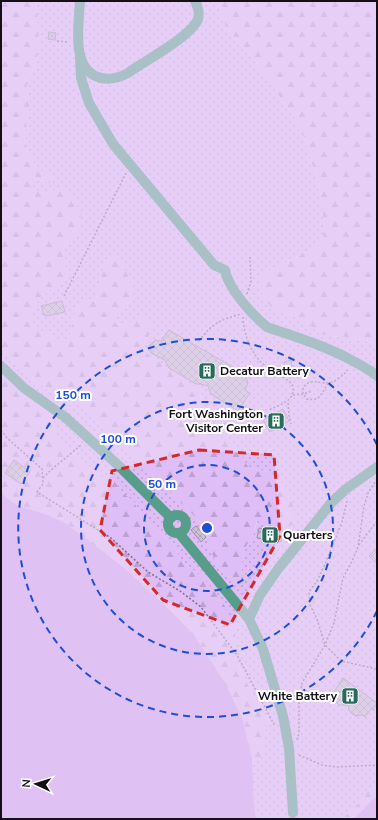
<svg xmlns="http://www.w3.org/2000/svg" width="378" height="820" viewBox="0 0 378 820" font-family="'Nunito Sans',sans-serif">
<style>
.grass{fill:url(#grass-dots)}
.forest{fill:url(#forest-firs)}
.water{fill:#cea1ed}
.building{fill:url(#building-cross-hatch);stroke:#9f91aa}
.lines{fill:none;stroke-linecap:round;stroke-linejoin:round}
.path{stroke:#7f7486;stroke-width:1.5;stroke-dasharray:2 2;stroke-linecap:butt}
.minor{stroke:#569d8a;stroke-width:10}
.marked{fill:none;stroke:#d62828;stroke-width:3;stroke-dasharray:8 5;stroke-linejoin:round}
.ring{fill:none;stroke:#1d4ed8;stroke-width:2;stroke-dasharray:7 5}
.labels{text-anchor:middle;stroke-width:4;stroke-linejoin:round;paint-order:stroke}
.poi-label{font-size:12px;font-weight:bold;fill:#140f17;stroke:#fff;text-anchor:start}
.centre{fill:#1d4ed8;stroke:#fff;stroke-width:2}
.ring-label{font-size:12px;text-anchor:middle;font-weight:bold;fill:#1d4ed8;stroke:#fff;stroke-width:4;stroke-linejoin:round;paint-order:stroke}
</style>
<defs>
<pattern id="grass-dots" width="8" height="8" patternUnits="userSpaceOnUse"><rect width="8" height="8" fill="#dfbdf7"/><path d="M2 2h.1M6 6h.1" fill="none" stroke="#bea1d3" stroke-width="1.8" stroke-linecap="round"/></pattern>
<pattern id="forest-firs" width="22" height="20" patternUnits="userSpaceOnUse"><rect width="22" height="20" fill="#dfbdf7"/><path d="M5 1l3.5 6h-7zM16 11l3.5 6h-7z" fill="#bea1d3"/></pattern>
<pattern id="building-cross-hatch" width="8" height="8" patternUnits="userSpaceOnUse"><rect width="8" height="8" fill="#cdbed8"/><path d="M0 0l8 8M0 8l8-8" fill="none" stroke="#afa2b9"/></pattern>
</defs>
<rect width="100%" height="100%" fill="#ecdcf7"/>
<polygon class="grass" points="36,1 217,1 227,29 251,56 300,126 319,185 324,224 323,239 317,247 261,275 272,308 303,320 323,335 371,341 377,346 377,548 369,556 377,564 377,786 367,791 362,800 342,819 256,819 254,805 252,759 257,760 267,723 233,654 236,628 204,579 181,560 173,544 142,518 134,502 120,490 115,482 102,476 59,442 53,418 42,407 24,397 1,372 1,347 18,367 62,401 76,402 207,528 207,545 241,576 243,551 253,535 258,520 285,527 268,472 249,468 228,437 233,428 249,429 244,412 235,418 220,421 223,439 210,438 200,430 197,421 202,395 199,390 146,354 144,342 153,330 142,317 123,325 115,323 115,313 131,302 111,257 102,271 96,300 83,302 75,312 69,339 58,340 32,326 32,311 38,300 68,275 62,251 70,239 78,233 61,188 48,193 38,192 30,183 32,178 50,183 37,168 25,147 27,117 30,104 26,88 36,63 39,40"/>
<g class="forest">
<path d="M1,1H36L39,40L36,63L26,88L30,104L27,117L25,147L37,168L57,178L50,183L33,178L30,183L38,192L48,193L61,188C72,192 79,206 81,217C81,222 79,228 78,233L70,239L62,251L68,275L38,300L32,311V326L58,340L69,339L75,312L83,302L96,300L102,271L111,257L120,256L134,292L131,302L115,313V323L123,325L142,317L152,320L153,330L144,342L146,353L200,390C205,403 190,421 203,432C210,438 213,438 222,439L220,421L235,418L249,409H257C258,430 251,429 233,428L228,437L249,468C259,470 271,471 279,478C288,488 298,512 293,525L285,527L257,521L253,535L243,551L241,576L236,582L223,574L207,545V528L76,402L62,401L18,367L2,348Z"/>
<polygon points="217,1 377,1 377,346 371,341 323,335 303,320 272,308 262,297 261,275 317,247 323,239 324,224 319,185 300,126 251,56 227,29"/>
<polygon points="1,372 24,397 42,407 53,418 59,442 102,476 115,482 120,490 134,502 142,518 173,544 181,560 204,579 221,599 236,628 233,655 267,723 262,756 257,760 252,759 243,720 227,686 195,636 173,613 129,572 65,523 48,515 16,505 1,493"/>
<polygon points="377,786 377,797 374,798 354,819 342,819 362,800 367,791"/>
</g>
<g class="water">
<polygon points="1,493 16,505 48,515 65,523 101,550 129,572 173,613 195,636 227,686 243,720 252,759 254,805 256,819 1,819"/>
<polygon points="377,797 377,819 354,819 374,798"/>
</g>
<g class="building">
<polygon points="49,32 56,33 55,40 48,39"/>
<polygon points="62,301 65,312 47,316 44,315 41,306"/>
<polygon points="169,330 245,374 248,383 245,390 250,393 238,411 211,394 208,386 200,384 196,384 169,368 165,360 151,353 149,346 155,340 161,341"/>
<polygon points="291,360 292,367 285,369 284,362"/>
<polygon points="283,409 289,421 270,432 263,420"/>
<polygon points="14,460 30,472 21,484 5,473"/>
<polygon points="196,526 206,537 201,542 191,530"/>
<polygon points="259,528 283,532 281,542 257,538"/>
<polygon points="377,548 377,564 369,556"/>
<polygon points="343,678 377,703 373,710 371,709 365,717 362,715 355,716 349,711 348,705 339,705 333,699 334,692"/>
</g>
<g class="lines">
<g class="path">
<polyline points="57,41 69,42"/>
<polyline points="247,294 251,281 250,257"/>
<polyline points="64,296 126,173"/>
<path d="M243,317C244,338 253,359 271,370C278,375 288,378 293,386C295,402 280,404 269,410"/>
<path d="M199,341C212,323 220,320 241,314"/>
<path d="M328,383C322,393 320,402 307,399L303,394V387C312,378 316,383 327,383C335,383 343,375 348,370"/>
<polyline points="293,395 303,394 312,391"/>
<polyline points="288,403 289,415 291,424"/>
<polyline points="1,430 7,438 42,469 43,484 37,492 111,538 148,572 180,591 201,607 237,655 275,726"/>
<path d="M43,478C55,465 69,456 82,444"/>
<polyline points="347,501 342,522 326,562 317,581 309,592 310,605 317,619 325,645 341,661 377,669"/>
<polyline points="359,545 377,521"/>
<polyline points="297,740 299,733 299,700 302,683 325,645 334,623 343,578 353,559 358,547 364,506 368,493 377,479"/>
<polyline points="299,755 322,765 337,767 377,765"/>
</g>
<g class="minor">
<path d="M80,1C79,24 70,71 101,78C111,80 119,78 128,73C143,62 192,36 198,19C200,13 198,7 195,1"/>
<path d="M80,58L81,78L89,103L113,144L214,265L225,270C228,288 252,315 267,327C296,337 326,346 353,361C362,366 370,370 377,376"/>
<polyline points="1,366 24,388 65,417 118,465 171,518"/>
<circle cx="177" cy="524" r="9"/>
<polyline points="179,533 249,619 263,649 283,716 289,748 293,813"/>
<polyline points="249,619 260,595 278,569 332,502 346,489 377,467"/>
</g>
</g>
<path d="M0 0H378V820H0ZM199,450L274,455L280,536L230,625L163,600L100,530L112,471Z" fill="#ecdcf7" fill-opacity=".55" fill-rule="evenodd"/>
<path class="marked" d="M199,450L274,455L280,536L230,625L163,600L100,530L112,471Z"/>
<g class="ring">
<circle cx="207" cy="528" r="63"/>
<circle cx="207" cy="528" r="126"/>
<path d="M377 611A189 189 0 1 1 377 445"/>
</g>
<defs>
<symbol id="building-square" viewBox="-11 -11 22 22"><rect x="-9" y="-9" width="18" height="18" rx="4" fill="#296b5a" stroke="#fff"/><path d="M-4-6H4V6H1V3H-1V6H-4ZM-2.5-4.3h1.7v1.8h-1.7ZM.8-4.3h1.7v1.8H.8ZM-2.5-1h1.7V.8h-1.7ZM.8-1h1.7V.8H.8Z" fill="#fff"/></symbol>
</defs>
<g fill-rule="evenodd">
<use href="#building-square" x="197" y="361" width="20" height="20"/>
<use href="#building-square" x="266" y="411" width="20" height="20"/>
<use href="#building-square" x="260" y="525" width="20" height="20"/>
<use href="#building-square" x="340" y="686" width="20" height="20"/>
</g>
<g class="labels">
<g class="poi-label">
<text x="220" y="375">Decatur Battery</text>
<text x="263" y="418" text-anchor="end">Fort Washington<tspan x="263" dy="14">Visitor Center</tspan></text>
<text x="283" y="539">Quarters</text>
<text x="337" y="700" text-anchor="end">White Battery</text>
</g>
</g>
<circle cx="207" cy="528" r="6" class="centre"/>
<g class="ring-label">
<text x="73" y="399">150 m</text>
<text x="118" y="443">100 m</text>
<text x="162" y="488">50 m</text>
</g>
<rect width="378" height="820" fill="none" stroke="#140f17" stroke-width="4"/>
<g transform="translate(36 784) rotate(274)" stroke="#ffffff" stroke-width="3" paint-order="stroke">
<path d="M0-3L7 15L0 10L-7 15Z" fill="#140f17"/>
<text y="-6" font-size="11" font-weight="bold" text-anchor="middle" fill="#140f17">N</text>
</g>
</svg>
